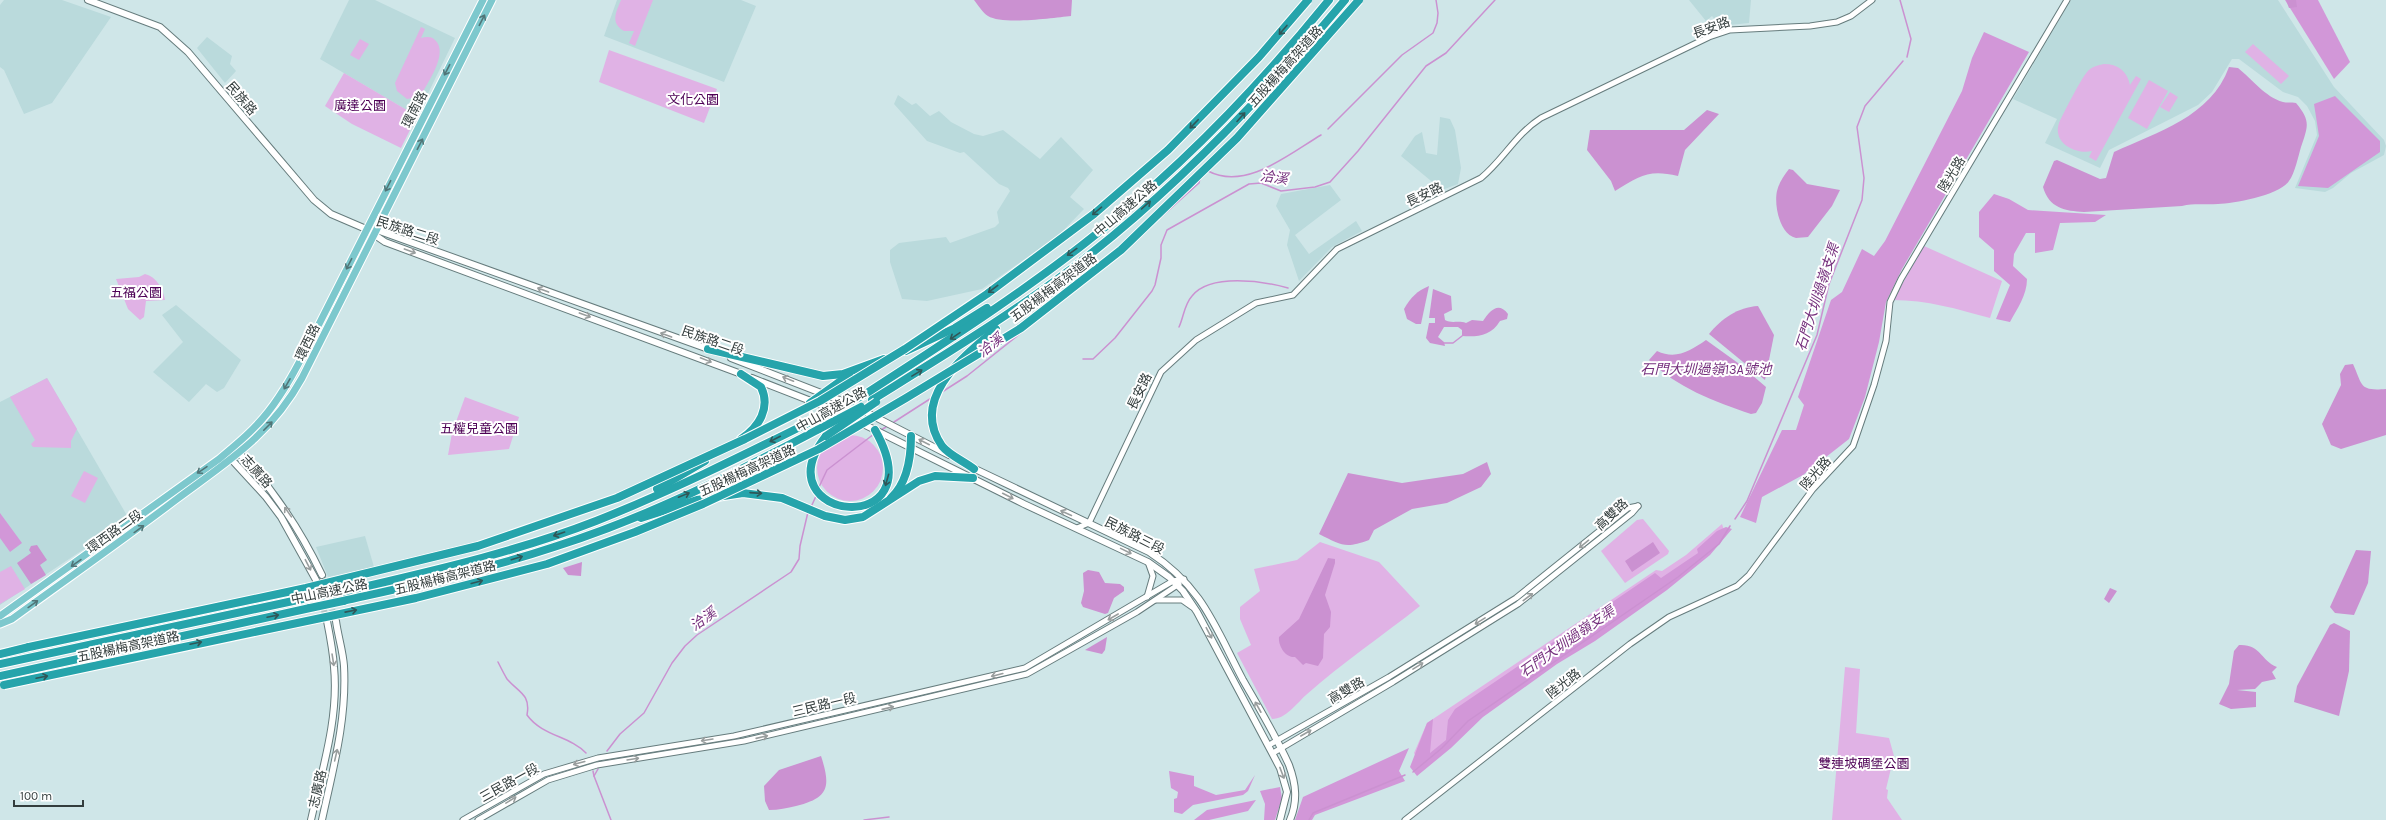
<svg xmlns="http://www.w3.org/2000/svg" width="2386" height="820" viewBox="0 0 2386 820" font-family="Karla,'Noto Sans TC',sans-serif">
<style>
.built{fill:#badadc}
.green{fill:#e0b2e5}
.forest{fill:#d297d8}
.water{fill:#cb91d1}
.lines{fill:none;stroke-linecap:round;stroke-linejoin:round}
.stream{stroke:#cb91d1;stroke-width:1.5}
.secondary-tunnel{stroke:#b0c4c6;stroke-width:6;stroke-dasharray:6 3;stroke-linecap:butt}
.tertiary-casing{stroke:#667c7d;stroke-width:7}
.secondary-casing{stroke:#667c7d;stroke-width:8}
.primary-casing{stroke:#fff;stroke-width:9}
.motorway-casing{stroke:#fff;stroke-width:10}
.tertiary{stroke:#fff;stroke-width:5}
.secondary{stroke:#fff;stroke-width:6}
.primary{stroke:#7dc8cd;stroke-width:7}
.motorway{stroke:#26a4ab;stroke-width:8}
.motorway-bridge-casing{stroke:#fff;stroke-width:10;stroke-linecap:butt}
.motorway-bridge{stroke:#26a4ab;stroke-width:8}
.oneway{stroke:#517577}
.oneway2{stroke:#305758}
.oneway3{stroke:#999e9e}
.labels{text-anchor:middle;stroke-width:4;stroke-linejoin:round;paint-order:stroke}
.street-label{font-size:13px;fill:#333d3d;stroke:#fff}
.park-label{font-size:13px;fill:#4d0155;stroke:#fff}
.water-label{font-size:14px;font-style:italic;fill:#75307d;stroke:#fff}
</style>
<rect width="100%" height="100%" fill="#cfe6e8"/>
<g class="built">
<polygon points="4,0 62,0 111,17 52,103 24,114 4,70 0,67 0,5"/>
<polygon points="349,0 375,0 455,38 417,116 320,59"/>
<polygon points="617,0 741,0 756,6 724,82 604,36"/>
<polygon points="1689,0 1751,0 1749,23 1720,26 1712,16 1706,21"/>
<polygon points="2071,0 2278,0 2334,87 2384,140 2386,146 2384,155 2351,173 2333,188 2325,192 2295,188 2317,135 2315,121 2307,106 2298,97 2283,92 2239,59 2232,59 2212,92 2198,105 2109,150 2100,168 2045,143 2057,119 2013,99"/>
<polygon points="207,37 232,56 230,64 236,71 225,83 197,48"/>
<polygon points="898,95 912,105 916,103 930,116 939,111 951,122 974,134 983,136 1003,130 1040,159 1061,137 1093,170 1070,197 1084,209 1059,235 982,289 927,301 902,299 890,262 890,250 899,243 946,237 950,243 995,227 999,223 997,212 1010,191 1008,188 999,184 964,152 960,153 927,141 894,104"/>
<polygon points="1440,117 1450,119 1455,130 1461,168 1458,184 1442,190 1401,156 1415,136 1422,132 1426,153 1437,155"/>
<polygon points="1330,185 1341,200 1295,235 1309,254 1356,221 1362,231 1332,247 1299,281 1287,245 1290,230 1276,206 1281,194"/>
<polygon points="176,305 241,360 224,388 217,392 206,384 189,402 153,372 183,342 162,315"/>
<polygon points="47,378 129,519 0,605 0,402"/>
<polygon points="365,536 374,567 328,577 316,547"/>
</g>
<g class="green">
<path d="M621,0H653L635,46L629,43L634,31H624C610,23 616,12 621,0Z"/>
<path d="M421,27L425,29L421,38C426,37 431,36 435,40C449,53 428,82 421,95L418,97L407,99L397,91L395,83Z"/>
<polygon points="360,39 369,44 359,60 350,55"/>
<polygon points="2253,44 2289,76 2281,84 2245,52"/>
<polygon points="609,50 717,89 704,123 599,82"/>
<path d="M2104,64C2118,64 2127,71 2130,85L2136,76L2141,79L2096,161L2089,157L2092,151C2076,155 2052,143 2059,123C2063,114 2081,79 2087,72C2091,67 2098,65 2104,64Z"/>
<polygon points="344,73 417,116 401,148 352,124 325,106"/>
<polygon points="2149,80 2168,91 2147,129 2128,118"/>
<polygon points="2170,92 2178,97 2169,112 2160,107"/>
<path d="M1924,246L2002,281L1990,318C1957,309 1927,300 1893,300Z"/>
<path d="M145,274C157,277 163,289 165,300L146,301L144,317L140,320L128,309L116,279L139,277Z"/>
<polygon points="47,378 77,429 71,441 71,448 33,447 31,444 35,440 10,397"/>
<polygon points="465,397 519,417 509,449 448,455 452,433"/>
<circle cx="850" cy="468" r="33"/>
<polygon points="84,471 98,478 85,503 71,496"/>
<polygon points="1643,519 1669,551 1668,554 1625,583 1601,551 1637,520"/>
<polygon points="1722,524 1724,530 1715,542 1419,764 1414,753 1427,723 1656,570 1662,571 1686,555"/>
<path d="M1320,542L1379,562L1420,606C1382,636 1342,663 1306,695C1297,703 1286,719 1272,719L1237,653L1251,645L1240,619V607L1260,591L1254,569L1297,560Z"/>
<polygon points="11,566 25,589 0,604 0,572"/>
<polygon points="1845,667 1860,669 1856,733 1889,738 1894,756 1886,789 1888,790 1887,798 1902,820 1832,820"/>
</g>
<g class="forest">
<polygon points="2285,0 2318,0 2350,62 2334,79"/>
<polygon points="1984,32 2029,52 1902,269 1886,302 1879,342 1865,397 1849,439 1803,475 1762,497 1756,523 1740,517 1782,430 1796,430 1804,405 1798,397 1831,300 1842,292 1862,249 1874,256 1885,241 1962,91 1972,58"/>
<polygon points="2335,96 2380,141 2380,152 2328,188 2298,186 2319,136 2314,104"/>
<path d="M1994,194L2009,199L2028,210L2106,215L2095,222L2060,223L2053,250L2035,253V233H2026L2014,254L2013,266L2027,279C2027,295 2017,309 2010,322L1996,319L2010,285L1994,271V250L1979,237V212Z"/>
<polygon points="0,513 22,543 10,552 0,538"/>
<polygon points="1726,527 1732,529 1710,555 1667,590 1595,641 1557,664 1483,717 1451,748 1417,776 1410,767 1427,723 1433,719 1430,753 1446,740 1448,720 1455,709 1655,573 1661,578 1698,553 1697,549 1717,531"/>
<polygon points="1409,748 1399,771 1405,781 1315,815 1312,820 1295,820 1303,797"/>
<polygon points="1169,771 1194,776 1194,786 1216,795 1245,790 1255,775 1248,791 1243,795 1193,805 1182,814 1174,812 1174,799 1177,798 1178,792 1171,788"/>
<polygon points="1280,787 1282,798 1275,820 1264,820 1265,804 1260,791"/>
<polygon points="1256,800 1248,811 1209,820 1194,820 1207,810"/>
</g>
<g class="water">
<path d="M974,0H1072L1071,16C1053,18 1002,25 988,16C983,13 978,5 974,0Z"/>
<polygon points="2286,0 2296,0 2297,7 2289,8"/>
<path d="M2229,67L2238,68C2252,79 2265,97 2283,102C2287,103 2291,102 2296,103C2311,121 2308,126 2301,147C2298,157 2295,173 2289,181C2280,195 2234,204 2218,204C2205,205 2194,203 2182,206L2084,212C2065,211 2049,208 2043,187L2054,161L2057,160L2100,179L2106,178L2114,152C2157,132 2211,117 2229,67Z"/>
<path d="M1707,110L1719,114L1685,150L1678,176C1648,169 1640,176 1615,191L1611,181L1587,150L1590,130H1684Z"/>
<path d="M1789,169L1793,170L1807,184L1840,190L1832,206L1808,237C1805,237 1799,238 1796,238C1779,234 1774,204 1777,191C1779,183 1784,175 1789,169Z"/>
<path d="M1429,286L1421,324H1416L1407,319L1404,309C1411,297 1417,291 1429,286Z"/>
<path d="M1433,289L1451,296L1452,310L1444,314L1445,320C1452,324 1458,320 1466,323L1472,320L1483,321C1490,311 1498,301 1508,314L1507,319L1500,321C1491,336 1478,337 1462,336V330L1458,327H1444L1438,337L1444,342L1445,346L1430,343L1426,338L1429,323H1435V318H1429Z"/>
<path d="M1758,306L1774,335L1765,380L1709,334C1721,319 1738,307 1758,306Z"/>
<path d="M1706,340L1738,363L1766,387L1762,403L1756,413L1751,414C1715,402 1676,387 1649,360L1657,351C1676,360 1690,351 1706,340Z"/>
<path d="M2353,364C2363,386 2359,391 2386,389V435L2341,449L2331,445L2322,424L2341,385L2340,374L2345,365Z"/>
<path d="M1487,462L1491,474L1481,487L1447,503L1412,509L1374,530L1369,540C1345,549 1341,545 1319,534L1348,473L1402,483L1463,474Z"/>
<polygon points="1653,542 1660,553 1632,572 1625,561"/>
<polygon points="37,545 47,560 40,565 46,575 31,584 17,563 31,553 29,550 31,546"/>
<polygon points="2356,550 2371,551 2368,583 2354,615 2335,613 2330,607"/>
<path d="M1328,558L1335,559V563L1325,595L1331,612L1330,627L1324,634L1323,658L1318,666L1306,663L1303,665L1295,657C1285,658 1278,645 1279,637L1299,619Z"/>
<polygon points="582,562 581,576 568,575 563,568"/>
<polygon points="1088,570 1099,572 1105,583 1120,584 1124,587 1124,591 1114,598 1108,613 1105,614 1083,607 1081,603 1084,591 1083,573"/>
<polygon points="2110,588 2117,591 2109,603 2104,599"/>
<polygon points="2334,623 2350,631 2349,671 2339,716 2294,702 2297,686 2330,625"/>
<polygon points="1107,637 1105,650 1102,654 1085,650"/>
<path d="M2239,645C2261,644 2260,660 2277,667L2272,672L2276,679L2262,682L2255,689L2237,690L2256,692V707L2231,709L2219,704L2229,684L2234,651Z"/>
<path d="M821,756C831,787 829,798 796,806C787,808 779,810 769,810L765,801L764,786L779,770Z"/>
</g>
<g class="lines">
<g class="stream">
<polyline points="1900,0 1911,39 1907,57"/>
<polyline points="1328,129 1402,55 1433,33 1437,23 1438,13 1436,0"/>
<path d="M1208,171C1246,191 1289,154 1321,135"/>
<polyline points="1161,217 1199,183 1200,178"/>
<path d="M1179,327C1184,316 1184,305 1192,296C1210,273 1263,281 1288,288"/>
<polyline points="1444,343 1453,343 1462,336"/>
<polyline points="1083,359 1093,359 1115,338 1152,291 1155,285 1161,258 1161,245 1167,230 1249,184 1261,183 1281,191 1315,187 1330,182 1358,151 1426,66 1446,53 1495,0"/>
<polyline points="942,392 967,376 1022,332"/>
<polyline points="894,422 933,397"/>
<polyline points="881,430 886,427"/>
<polyline points="819,487 827,470 874,434"/>
<polyline points="811,507 817,494"/>
<polyline points="1735,519 1747,501 1817,335 1829,284 1862,200 1864,178 1857,127 1865,106 1903,61"/>
<path d="M498,662C501,668 504,674 507,679C518,692 531,694 527,715C542,736 570,736 586,753"/>
<polyline points="607,751 620,734 644,713 672,663 685,646 697,635 791,572 799,559 800,546 808,512"/>
<polyline points="598,769 594,776 611,820"/>
<polyline points="593,771 594,776"/>
<polyline points="1413,772 1442,748 1468,721 1678,577 1719,544 1730,526"/>
<polyline points="864,820 889,817"/>
<polyline points="1309,820 1313,813 1405,775"/>
</g>
<g class="secondary-tunnel">
<polyline points="322,575 335,619"/>
<polyline points="316,582 327,621"/>
</g>
<defs>
<g id="tertiary">
<path d="M1077,528L1089,523L1161,372L1196,340L1256,303L1293,295L1337,249L1481,178C1503,160 1516,134 1541,118L1709,37L1730,30L1810,26L1837,22L1851,16L1872,0"/>
<polyline points="1147,597 1153,576 1148,562"/>
<polyline points="1156,600 1182,600 1192,607"/>
<polyline points="1269,745 1389,677 1516,598 1628,508 1638,506"/>
<polyline points="1273,753 1393,682 1518,604 1632,513 1638,506"/>
<polyline points="463,820 544,774 598,758 734,736 1025,668 1173,581 1184,579"/>
<polyline points="478,820 548,780 597,765 744,741 1027,674 1137,612 1179,584"/>
<polyline points="1405,820 1630,644 1669,617 1737,586 1749,575 1813,489 1853,446 1874,385 1886,341 1890,302 1901,279 2067,0"/>
</g>
<g id="secondary">
<polyline points="88,0 160,27 188,52 314,200 331,214 366,229 385,242 744,375"/>
<polyline points="374,229 711,350"/>
<polyline points="731,358 852,405 949,455"/>
<polyline points="752,378 839,412 1024,504 1148,562 1169,577 1183,591 1197,612 1280,768 1287,792 1280,820"/>
<path d="M235,452L239,453C274,490 300,529 322,575"/>
<polyline points="231,455 232,460 266,497 281,517 316,580"/>
<path d="M971,467L1149,552C1203,587 1215,627 1243,680C1259,708 1276,736 1289,765C1296,784 1298,801 1290,820"/>
<path d="M311,820C322,770 339,718 334,667C333,652 330,636 327,621"/>
<path d="M322,820C333,769 347,719 344,666C343,651 338,636 336,621"/>
</g>
<g id="primary">
<path d="M0,616L219,459C237,444 254,430 268,412C286,389 299,363 312,338L483,0"/>
<path d="M0,624L12,619C67,579 123,540 177,499C228,461 270,436 302,378L492,0"/>
</g>
<g id="motorway">
<polyline points="708,349 823,376 843,374 884,359"/>
<polyline points="906,351 955,328 987,308"/>
<path d="M741,374L761,387C771,408 759,427 741,439"/>
<path d="M864,395C939,346 1015,298 1085,243C1176,173 1257,89 1329,0"/>
<path d="M872,400C946,354 1019,310 1088,256C1183,181 1267,93 1345,0"/>
<polyline points="810,403 849,375"/>
<path d="M826,436C759,522 938,541 875,430"/>
<path d="M974,469C965,462 949,455 942,446C909,399 964,356 996,329"/>
<polyline points="657,489 705,461"/>
<path d="M891,498C907,483 911,457 911,436"/>
<polyline points="641,518 697,500 743,493 782,498 825,516 845,520 863,517 919,481 935,476 973,478"/>
<path d="M342,592C427,572 514,553 596,521C669,492 740,457 810,422"/>
<path d="M343,601C414,585 485,570 554,547C646,518 734,474 819,429"/>
<polyline points="0,654 29,647"/>
<polyline points="0,664 307,598"/>
<polyline points="0,676 310,608"/>
</g>
</defs>
<use href="#tertiary" class="tertiary-casing"/>
<use href="#secondary" class="secondary-casing"/>
<use href="#primary" class="primary-casing"/>
<use href="#motorway" class="motorway-casing"/>
<use href="#tertiary" class="tertiary"/>
<use href="#secondary" class="secondary"/>
<use href="#primary" class="primary"/>
<use href="#motorway" class="motorway"/>
<defs>
<g id="motorway-bridge">
<polyline points="810,422 864,395"/>
<polyline points="819,429 861,407"/>
<polyline points="826,436 876,402"/>
<polyline points="307,598 342,592"/>
<polyline points="310,608 343,601"/>
<polyline points="29,647 306,588 478,546 617,498 745,439 820,401 905,349 987,294 1094,214 1168,150 1259,57 1308,0"/>
<polyline points="4,685 416,598 547,564 635,532 703,504 819,449 906,398 1021,328 1121,250 1237,138 1359,0"/>
</g>
</defs>
<use href="#motorway-bridge" class="motorway-bridge-casing"/>
<use href="#motorway-bridge" class="motorway-bridge"/>
</g>
<defs><path id="oneway-shaft" d="M-6 0H5M1.5-3L5.5 0L1.5 3" fill="none" stroke-width="1.6" stroke-linecap="round" stroke-linejoin="round"/></defs>
<g class="oneway">
<use href="#oneway-shaft" transform="translate(482 20) rotate(-63)"/>
<use href="#oneway-shaft" transform="translate(447 70) rotate(117)"/>
<use href="#oneway-shaft" transform="translate(420 144) rotate(-63)"/>
<use href="#oneway-shaft" transform="translate(388 186) rotate(117)"/>
<use href="#oneway-shaft" transform="translate(349 264) rotate(117)"/>
<use href="#oneway-shaft" transform="translate(287 384) rotate(120)"/>
<use href="#oneway-shaft" transform="translate(268 426) rotate(-45)"/>
<use href="#oneway-shaft" transform="translate(202 470) rotate(146)"/>
<use href="#oneway-shaft" transform="translate(139 529) rotate(-36)"/>
<use href="#oneway-shaft" transform="translate(76 563) rotate(145)"/>
<use href="#oneway-shaft" transform="translate(33 604) rotate(-36)"/>
</g>
<g class="oneway2">
<use href="#oneway-shaft" transform="translate(1283 30) rotate(131)"/>
<use href="#oneway-shaft" transform="translate(1241 117) rotate(-48)"/>
<use href="#oneway-shaft" transform="translate(1194 124) rotate(134)"/>
<use href="#oneway-shaft" transform="translate(1146 205) rotate(-42)"/>
<use href="#oneway-shaft" transform="translate(1097 211) rotate(140)"/>
<use href="#oneway-shaft" transform="translate(1072 252) rotate(144)"/>
<use href="#oneway-shaft" transform="translate(993 289) rotate(143)"/>
<use href="#oneway-shaft" transform="translate(955 336) rotate(146)"/>
<use href="#oneway-shaft" transform="translate(917 373) rotate(-31)"/>
<use href="#oneway-shaft" transform="translate(775 439) rotate(153)"/>
<use href="#oneway-shaft" transform="translate(887 480) rotate(106)"/>
<use href="#oneway-shaft" transform="translate(756 493) rotate(4)"/>
<use href="#oneway-shaft" transform="translate(684 495) rotate(-22)"/>
<use href="#oneway-shaft" transform="translate(559 534) rotate(161)"/>
<use href="#oneway-shaft" transform="translate(517 558) rotate(-17)"/>
<use href="#oneway-shaft" transform="translate(477 582) rotate(-15)"/>
<use href="#oneway-shaft" transform="translate(351 611) rotate(-11)"/>
<use href="#oneway-shaft" transform="translate(273 616) rotate(-12)"/>
<use href="#oneway-shaft" transform="translate(196 643) rotate(-12)"/>
<use href="#oneway-shaft" transform="translate(42 677) rotate(-12)"/>
</g>
<g class="oneway3">
<use href="#oneway-shaft" transform="translate(410 251) rotate(20)"/>
<use href="#oneway-shaft" transform="translate(543 290) rotate(-160)"/>
<use href="#oneway-shaft" transform="translate(585 315) rotate(20)"/>
<use href="#oneway-shaft" transform="translate(666 335) rotate(-160)"/>
<use href="#oneway-shaft" transform="translate(706 360) rotate(22)"/>
<use href="#oneway-shaft" transform="translate(788 379) rotate(-158)"/>
<use href="#oneway-shaft" transform="translate(924 442) rotate(-153)"/>
<use href="#oneway-shaft" transform="translate(1008 496) rotate(27)"/>
<use href="#oneway-shaft" transform="translate(288 512) rotate(-125)"/>
<use href="#oneway-shaft" transform="translate(1066 513) rotate(-156)"/>
<use href="#oneway-shaft" transform="translate(1584 544) rotate(141)"/>
<use href="#oneway-shaft" transform="translate(1126 551) rotate(26)"/>
<use href="#oneway-shaft" transform="translate(308 565) rotate(63)"/>
<use href="#oneway-shaft" transform="translate(1528 597) rotate(-37)"/>
<use href="#oneway-shaft" transform="translate(1113 617) rotate(150)"/>
<use href="#oneway-shaft" transform="translate(1480 621) rotate(148)"/>
<use href="#oneway-shaft" transform="translate(1209 633) rotate(62)"/>
<use href="#oneway-shaft" transform="translate(333 660) rotate(81)"/>
<use href="#oneway-shaft" transform="translate(1418 666) rotate(-32)"/>
<use href="#oneway-shaft" transform="translate(997 675) rotate(166)"/>
<use href="#oneway-shaft" transform="translate(1258 707) rotate(-119)"/>
<use href="#oneway-shaft" transform="translate(888 708) rotate(-13)"/>
<use href="#oneway-shaft" transform="translate(1306 733) rotate(-30)"/>
<use href="#oneway-shaft" transform="translate(762 737) rotate(-13)"/>
<use href="#oneway-shaft" transform="translate(707 740) rotate(171)"/>
<use href="#oneway-shaft" transform="translate(336 755) rotate(-77)"/>
<use href="#oneway-shaft" transform="translate(633 759) rotate(-9)"/>
<use href="#oneway-shaft" transform="translate(579 763) rotate(165)"/>
<use href="#oneway-shaft" transform="translate(1282 773) rotate(69)"/>
<use href="#oneway-shaft" transform="translate(511 800) rotate(-31)"/>
</g>
<g class="labels">
<g class="street-label">
<text transform="translate(1711 27) rotate(-20)" y="5">長安路</text>
<text transform="translate(1285 66) rotate(-48)" y="5">五股楊梅高架道路</text>
<text transform="translate(242 98) rotate(49)" y="5">民族路</text>
<text transform="translate(414 109) rotate(-63)" y="5">環南路</text>
<text transform="translate(1951 174) rotate(-59)" y="5">陸光路</text>
<text transform="translate(1424 194) rotate(-25)" y="5">長安路</text>
<text transform="translate(1125 208) rotate(-41)" y="5">中山高速公路</text>
<text transform="translate(408 230) rotate(18)" y="5">民族路二段</text>
<text transform="translate(1053 287) rotate(-37)" y="5">五股楊梅高架道路</text>
<text transform="translate(713 340) rotate(19)" y="5">民族路二段</text>
<text transform="translate(307 342) rotate(-64)" y="5">環西路</text>
<text transform="translate(1139 391) rotate(-64)" y="5">長安路</text>
<text transform="translate(831 409) rotate(-29)" y="5">中山高速公路</text>
<text transform="translate(747 470) rotate(-25)" y="5">五股楊梅高架道路</text>
<text transform="translate(257 471) rotate(48)" y="5">志廣路</text>
<text transform="translate(1815 473) rotate(-49)" y="5">陸光路</text>
<text transform="translate(1611 514) rotate(-43)" y="5">高雙路</text>
<text transform="translate(114 531) rotate(-35)" y="5">環西路二段</text>
<text transform="translate(1135 535) rotate(27)" y="5">民族路三段</text>
<text transform="translate(445 577) rotate(-14)" y="5">五股楊梅高架道路</text>
<text transform="translate(329 591) rotate(-12)" y="5">中山高速公路</text>
<text transform="translate(128 646) rotate(-12)" y="5">五股楊梅高架道路</text>
<text transform="translate(1563 683) rotate(-38)" y="5">陸光路</text>
<text transform="translate(1346 690) rotate(-30)" y="5">高雙路</text>
<text transform="translate(824 704) rotate(-13)" y="5">三民路一段</text>
<text transform="translate(509 782) rotate(-29)" y="5">三民路一段</text>
<text transform="translate(317 789) rotate(-77)" y="5">志廣路</text>
</g>
<g class="park-label">
<text x="693" y="104">文化公園</text>
<text x="360" y="110">廣達公園</text>
<text x="136" y="297">五福公園</text>
<text x="479" y="433">五權兒童公園</text>
<text x="1864" y="768">雙連坡碉堡公園</text>
</g>
<g class="water-label">
<text transform="translate(1274 177) rotate(8)" y="5">洽溪</text>
<text transform="translate(1817 297) rotate(-72)" y="5">石門大圳過嶺支渠</text>
<text transform="translate(990 345) rotate(-39)" y="5">洽溪</text>
<text x="1706" y="374">石門大圳過嶺13A號池</text>
<text transform="translate(703 619) rotate(-36)" y="5">洽溪</text>
<text transform="translate(1567 641) rotate(-35)" y="5">石門大圳過嶺支渠</text>
</g>
</g>
<path d="M14 800v6h69v-6" fill="none" stroke="#333d3d" stroke-width="2"/>
<text x="20" y="800" font-size="12" fill="#333d3d" stroke="#ffffff" stroke-width="3" paint-order="stroke">100 m</text>
</svg>
